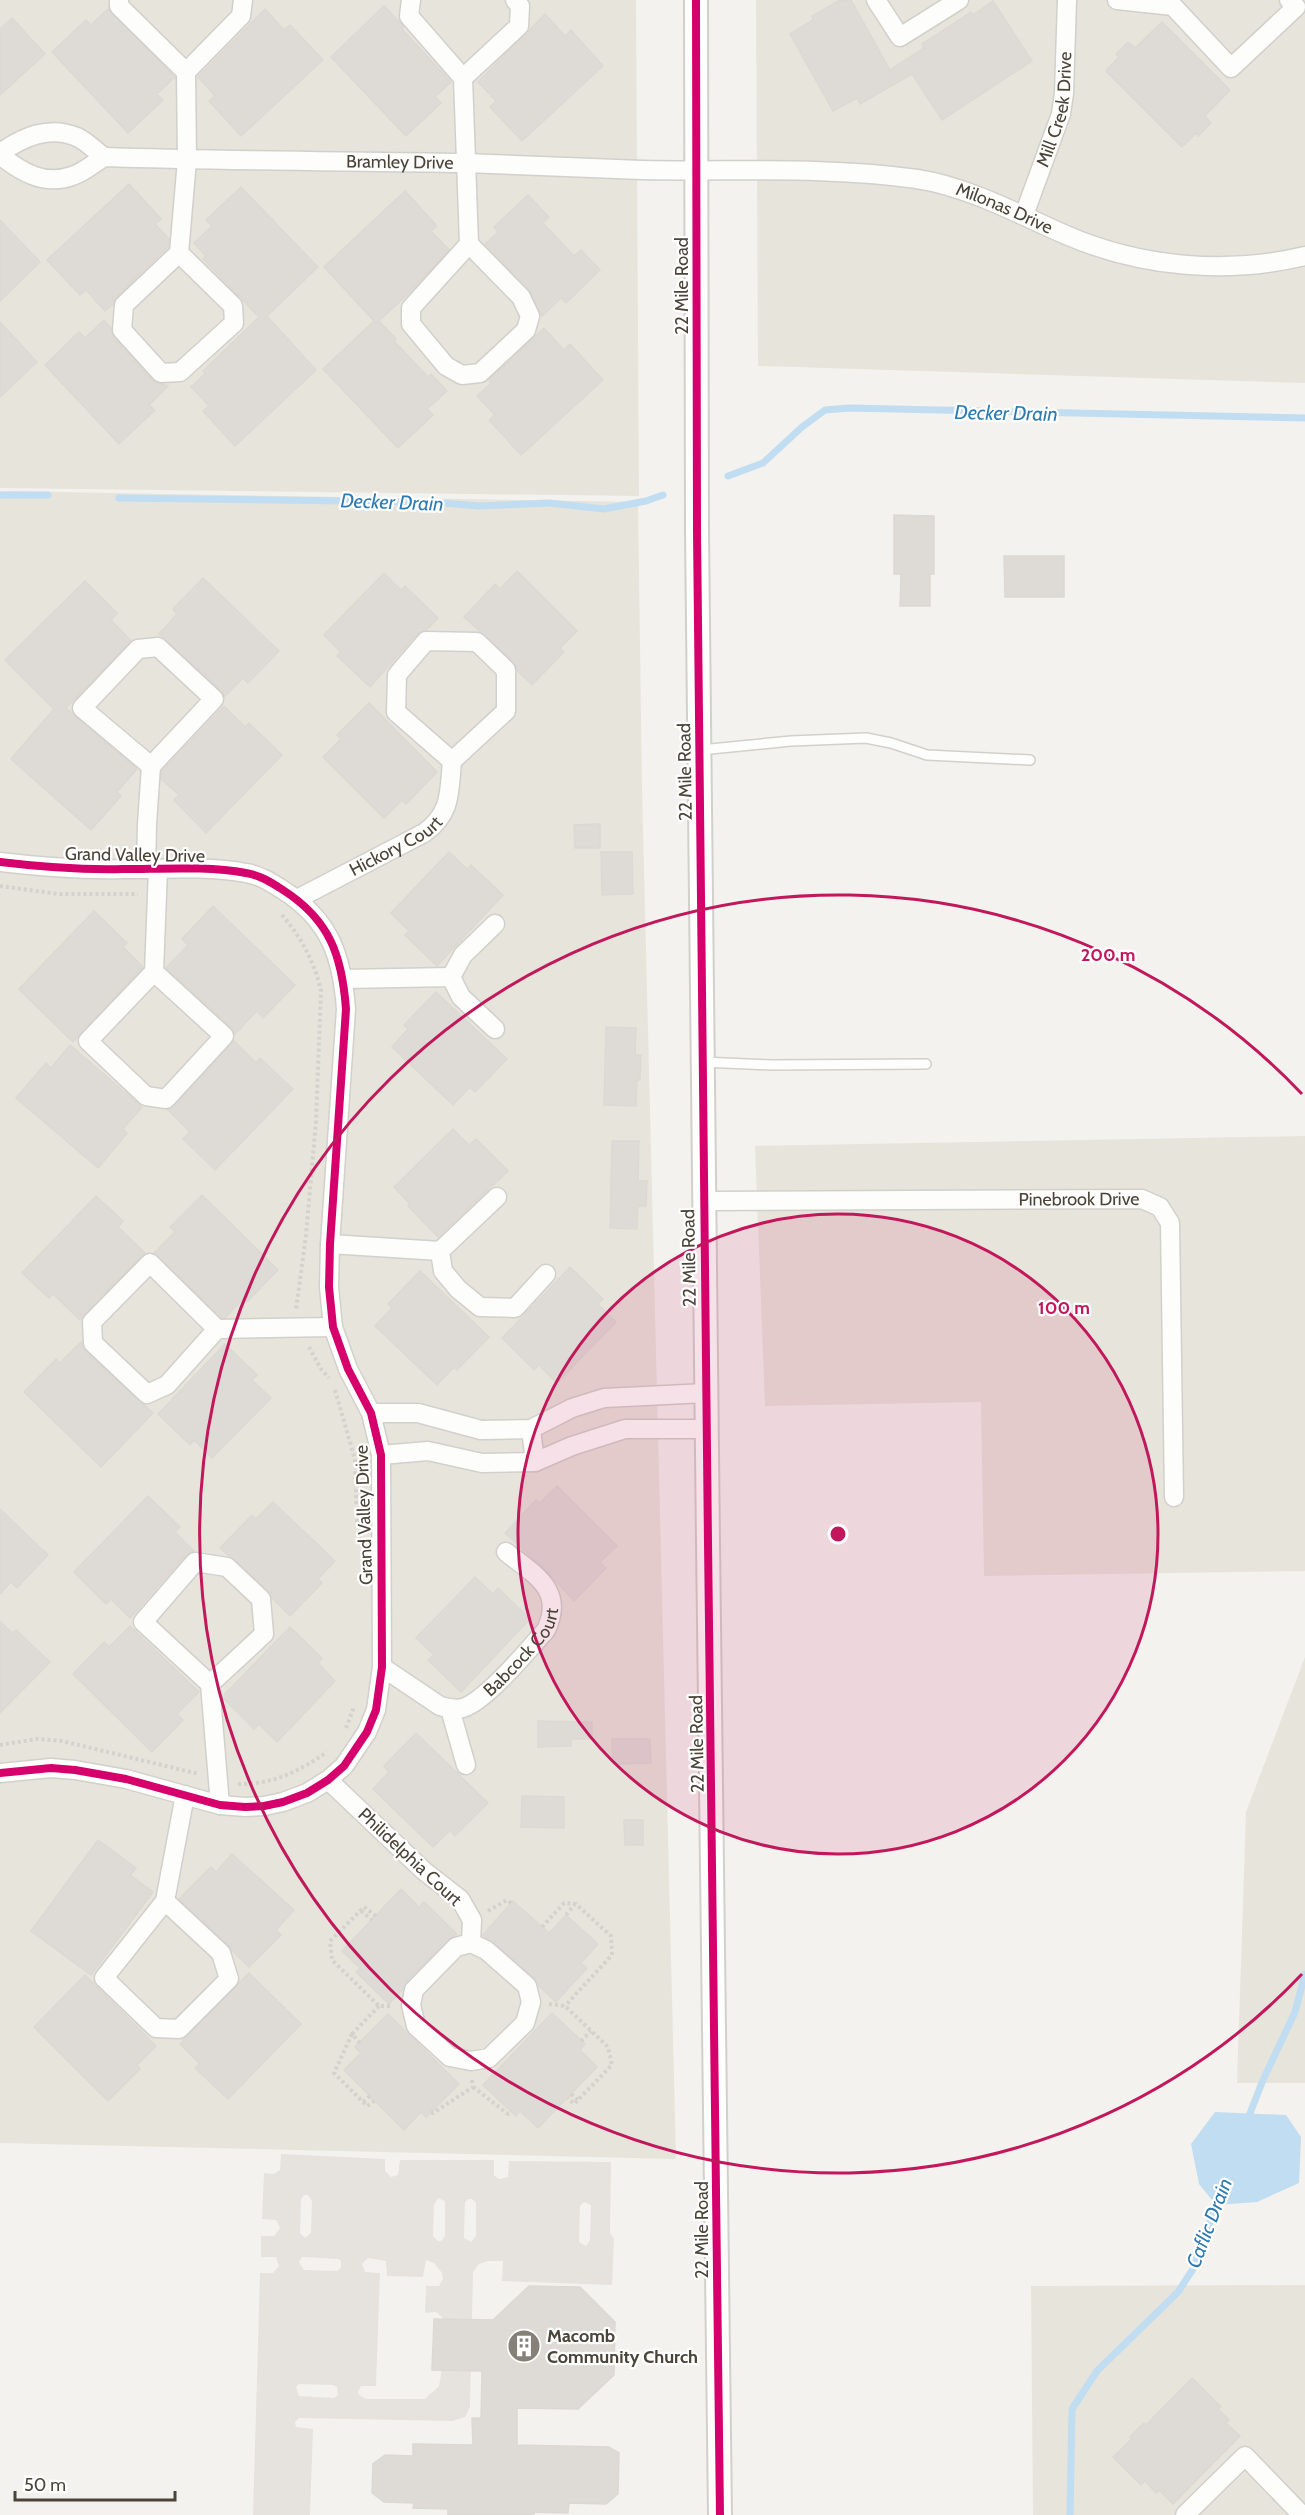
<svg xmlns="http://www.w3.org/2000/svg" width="1305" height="2515" viewBox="0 0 1305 2515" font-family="Cabin,sans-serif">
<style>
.residential{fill:#e7e4dc}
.parking{fill:#e6e3df;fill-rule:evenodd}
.water{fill:#c0ddf1}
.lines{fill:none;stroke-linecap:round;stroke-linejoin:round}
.stream{stroke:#c0ddf1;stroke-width:7}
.building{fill:#dedbd6;stroke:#dcd9d4;stroke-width:1.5}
.service-casing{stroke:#d2d0cb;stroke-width:12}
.minor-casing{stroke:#d2d0cb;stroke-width:21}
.tertiary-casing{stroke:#d2d0cb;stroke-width:26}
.path{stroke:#d3d2cc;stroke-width:4;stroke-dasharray:3 3;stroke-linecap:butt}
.service{stroke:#fdfdfc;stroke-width:9}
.minor{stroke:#fdfdfc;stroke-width:18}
.tertiary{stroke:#fdfdfc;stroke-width:22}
.cycleway-casing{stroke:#fff;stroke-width:11}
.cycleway{stroke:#d6006c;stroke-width:8}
.ring{fill:none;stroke:#c2185b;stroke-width:3}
.labels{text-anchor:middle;stroke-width:4.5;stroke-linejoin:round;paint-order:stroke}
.street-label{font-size:18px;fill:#4b4439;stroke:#fff}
.poi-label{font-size:18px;font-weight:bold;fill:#4b4439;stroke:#fff;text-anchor:start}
.water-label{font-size:20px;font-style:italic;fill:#2e7ab2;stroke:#fff}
.centre{fill:#c2185b;stroke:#fff;stroke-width:3}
.ring-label{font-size:18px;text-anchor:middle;font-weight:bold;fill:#c2185b;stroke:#fff;stroke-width:4.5;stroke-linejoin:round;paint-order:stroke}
</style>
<rect width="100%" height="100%" fill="#f4f2ee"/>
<g class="residential">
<polygon points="0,0 636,0 639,496 0,488"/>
<polygon points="756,0 1305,0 1305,383 758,366"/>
<polygon points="0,491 638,502 642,788 676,2159 0,2143"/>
<polygon points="1305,1136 1305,1571 984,1576 981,1402 765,1406 755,1146"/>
<polygon points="1305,1657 1305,2083 1237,2083 1246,1812"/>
<polygon points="1305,2285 1305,2515 1033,2515 1031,2286"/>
</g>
<path class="parking" d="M281,2154L385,2159V2171L391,2177L398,2175L400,2160H494V2175L499,2179L508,2177L509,2161L611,2162L610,2233L614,2239L612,2285L502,2281L503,2261H488L479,2264L473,2272L470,2407L465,2417L452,2421L299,2418L295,2422L296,2427L313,2429L310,2515H253L260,2273H273L279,2266L276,2257H261V2236H274L280,2228L276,2220L262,2219L264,2173L274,2174L280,2170ZM304,2195H308L312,2201L311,2233L305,2238L300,2233L301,2199ZM438,2198L445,2201V2236L441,2241H438L433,2236L434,2205ZM468,2199H472L476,2203V2236L471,2242L464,2238L465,2202ZM584,2202L591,2205L590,2240L586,2246L579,2242L580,2206ZM302,2257L338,2259L341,2261V2268L337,2271L304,2270L299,2262ZM368,2258L386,2261L387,2276L423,2277L426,2260L434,2263L442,2273L443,2279L439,2286H426L425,2313L436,2312L442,2317L441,2374L439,2386L425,2399H366L359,2395L358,2392L361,2386H376L380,2273L365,2272L362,2264ZM299,2384L333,2385L337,2387L338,2395L334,2398L299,2396L296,2387Z"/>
<polygon class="water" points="1215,2112 1286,2115 1301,2137 1299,2183 1257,2202 1216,2205 1199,2184 1191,2144"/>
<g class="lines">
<g class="stream">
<polyline points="728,476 763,463 802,427 825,410 849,408 1305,418"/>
<polyline points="0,495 48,495"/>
<polyline points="119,498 431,502 480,506 549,503 604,509 646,501 663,495"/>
<polyline points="1247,2121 1263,2080 1295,2012 1305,1974"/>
<polyline points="1070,2515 1072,2409 1097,2371 1178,2292 1193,2269 1218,2199"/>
</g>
</g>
<g class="building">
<polygon points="840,0 851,0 890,70 924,48 922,44 971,12 973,15 993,1 1032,61 942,120 912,74 860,104 857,98 833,111 790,34 813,20 812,16"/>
<polygon points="384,6 404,27 402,29 451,82 435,97 441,103 406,136 331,57"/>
<polygon points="108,9 175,77 157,94 163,100 128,133 52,52 86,20 91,25"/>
<polygon points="265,9 284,30 290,25 323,60 241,136 209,101 215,96 198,77"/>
<polygon points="545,14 565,36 571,30 603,66 522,141 490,107 496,101 478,82"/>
<polygon points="12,18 45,54 0,95 0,29"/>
<polygon points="1162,22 1230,90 1205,116 1211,123 1198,136 1196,133 1182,147 1106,71 1119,57 1116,54 1128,42 1135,48"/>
<polygon points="129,184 161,219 155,224 169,239 168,247 116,297 113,304 105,311 86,290 80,295 47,260"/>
<polygon points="241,187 318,267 267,316 316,370 235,446 203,411 209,406 191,387 205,374 203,371 259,317 203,259 206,256 194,243 212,226 206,220"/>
<polygon points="405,191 437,226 431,231 449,250 411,291 379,321 396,339 394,341 428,377 431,374 447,391 427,409 433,415 398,448 323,369 374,321 324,267"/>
<polygon points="528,195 549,217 543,223 574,256 581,250 600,270 566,303 561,298 542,316 529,289 485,244 498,232 494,227"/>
<polygon points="0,220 40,262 0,301"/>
<polygon points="104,320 111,328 114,338 153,381 168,386 149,405 155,410 119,444 45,365 79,332 85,338"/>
<polygon points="0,322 37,362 0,397"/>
<polygon points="544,328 564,350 570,344 603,380 521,455 489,420 495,415 477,396 491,383 489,380"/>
<polygon points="894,515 934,516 934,574 930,574 930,606 900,606 901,574 894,574"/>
<polygon points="1004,556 1064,556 1064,597 1005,597"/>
<polygon points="517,571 577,631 560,648 564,652 532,685 517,670 514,662 464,617 495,584 500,589"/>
<polygon points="384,573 401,590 405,586 438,618 426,630 417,634 370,687 337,656 341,652 324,635"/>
<polygon points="203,578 279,651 248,683 243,678 225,696 222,691 159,634 177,614 173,609"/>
<polygon points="85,581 117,613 111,620 131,641 66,708 137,769 117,792 121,796 91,830 11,759 54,709 5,660"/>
<polygon points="369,703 437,772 406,804 402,800 384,818 323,757 341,739 337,735"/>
<polygon points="224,706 245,727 249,723 282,755 206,833 174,800 179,795 161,779 162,771"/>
<polygon points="600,824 600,848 575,848 574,825"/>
<polygon points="449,852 467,869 471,865 503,895 437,966 405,935 409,931 391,913"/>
<polygon points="601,852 632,852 633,894 602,895"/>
<polygon points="213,906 295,985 263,1018 257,1011 235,1034 232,1028 166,968 188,945 182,939"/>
<polygon points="94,911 127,943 123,947 143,967 73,1042 19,989"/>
<polygon points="436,992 507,1059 475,1092 470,1087 453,1105 392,1047 408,1029 404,1025"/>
<polygon points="606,1027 636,1028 635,1055 641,1055 640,1080 637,1080 636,1106 604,1105"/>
<polygon points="234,1041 256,1063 260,1058 293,1089 215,1170 183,1139 190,1132 168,1110 174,1107"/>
<polygon points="70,1045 142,1107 123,1129 127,1133 98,1168 16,1098 46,1063 51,1068"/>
<polygon points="453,1129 469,1145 476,1139 508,1171 438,1237 408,1206 410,1204 394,1187"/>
<polygon points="612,1141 639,1141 638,1181 647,1181 646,1206 638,1206 637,1229 610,1228"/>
<polygon points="202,1195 278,1270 247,1302 243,1299 225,1318 222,1318 154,1253 175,1232 170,1227"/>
<polygon points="96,1196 123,1221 118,1227 145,1253 80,1320 53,1294 49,1298 22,1273"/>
<polygon points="570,1267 603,1299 598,1304 616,1322 557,1383 539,1365 534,1370 502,1338"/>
<polygon points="420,1271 489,1337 457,1370 454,1367 437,1385 375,1326 392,1308 388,1304"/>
<polygon points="81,1342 85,1351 153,1413 101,1467 24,1392 56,1359 60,1363"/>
<polygon points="225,1344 257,1375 252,1380 271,1398 212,1458 194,1440 190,1445 158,1414"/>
<polygon points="557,1486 617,1546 600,1562 606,1568 574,1601 545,1569 505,1533 536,1500 540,1503"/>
<polygon points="148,1496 180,1527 175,1532 194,1551 186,1555 130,1618 111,1599 106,1604 74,1572"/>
<polygon points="273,1502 335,1561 318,1579 322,1583 290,1616 272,1598 269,1591 220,1548 252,1515 256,1519"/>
<polygon points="0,1509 48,1555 17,1588 11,1582 0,1594"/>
<polygon points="475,1577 493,1594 498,1588 530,1619 461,1692 428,1660 434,1655 416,1638"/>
<polygon points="0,1621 12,1633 16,1630 50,1662 0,1713"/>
<polygon points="130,1626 199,1692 177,1714 183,1720 152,1752 73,1674 104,1642 109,1647"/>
<polygon points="290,1627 322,1658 318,1663 335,1681 277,1742 259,1724 254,1729 222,1697"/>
<polygon points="538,1721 592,1722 592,1739 571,1739 571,1746 538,1747"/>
<polygon points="416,1733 488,1803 455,1836 450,1830 433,1847 373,1789 389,1772 384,1766"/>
<polygon points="612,1739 650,1739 651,1763 613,1764"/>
<polygon points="522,1796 564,1797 564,1828 521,1827"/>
<polygon points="624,1820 643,1820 643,1845 625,1845"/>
<polygon points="98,1840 136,1868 130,1875 153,1892 91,1975 31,1931"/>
<polygon points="232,1854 294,1910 276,1930 281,1935 249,1967 179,1899 211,1867 216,1872"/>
<polygon points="401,1889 419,1907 424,1902 457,1934 448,1939 406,1982 402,1990 389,2004 356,1972 360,1968 342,1951"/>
<polygon points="513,1901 549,1933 566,1915 598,1944 581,1963 587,1968 556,2002 539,1986 534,1978 483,1935"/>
<polygon points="249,1973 301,2024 228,2099 195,2068 200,2064 180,2044"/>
<polygon points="85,1975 156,2046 137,2065 140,2069 108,2101 34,2027"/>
<polygon points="552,2013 585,2044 580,2050 597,2067 538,2128 520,2111 516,2116 483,2085"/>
<polygon points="388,2014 459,2084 426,2117 421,2112 404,2130 344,2070 361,2053 355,2047"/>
<polygon points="529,2286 580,2287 615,2322 614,2375 578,2409 517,2408 517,2445 609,2447 619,2453 618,2494 606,2504 569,2503 568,2513 534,2512 534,2515 448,2515 448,2509 413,2508 414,2503 384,2502 372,2493 373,2464 385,2455 413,2456 413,2444 473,2445 472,2418 481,2418 482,2371 432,2370 434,2319 493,2320"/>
<polygon points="1192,2378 1221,2407 1218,2409 1229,2420 1226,2423 1240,2436 1173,2504 1159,2490 1156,2493 1145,2481 1141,2485 1113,2457 1132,2439 1130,2437 1144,2423 1146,2425"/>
</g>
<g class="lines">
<defs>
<g id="service">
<polyline points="700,750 791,741 866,738 891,743 927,755 1030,760"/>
<polyline points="703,1062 771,1065 926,1064"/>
</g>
<g id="minor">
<polyline points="119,0 119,6 186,72 187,160 179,253 124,305 122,330 161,373 180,372 234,323 233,306 179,253"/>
<polyline points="411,0 409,16 463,78 469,244 411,308 411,324 446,366 462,375 480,373 526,330 530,316 521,297 469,244"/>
<polyline points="876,0 900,37 959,0"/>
<polyline points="1117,0 1173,6 1231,68 1296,7 1289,0"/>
<polyline points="186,72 241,16 243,0"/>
<polyline points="463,78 519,26 520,6 515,0"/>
<path d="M0,153C23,137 49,125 77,137C86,141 96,151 104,157"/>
<path id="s1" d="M0,155C21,172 44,186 72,176C83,173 94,163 104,157C225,161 345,161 465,163C524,165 583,168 642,170C734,172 826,166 917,179C969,187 1018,214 1066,235C1140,267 1226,275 1305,256"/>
<path id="s2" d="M1024,215L1061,114L1064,93L1067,0"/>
<path d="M0,862C41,867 81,870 123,869C162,869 208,866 246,873C260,875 272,883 283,890C330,920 342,956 346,1009L330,1244L329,1287L333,1327L348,1369L371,1413L381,1455L382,1667L376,1710L367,1732L344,1766L328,1780L307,1793L283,1802L264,1806L245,1807L220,1805L126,1779L75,1770L51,1768L0,1773"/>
<polyline points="146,869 147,824 151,766 82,708 138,649 158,647 214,699 151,766"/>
<path id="s3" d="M297,899L424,833C452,813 449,792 452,761L396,712L397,675L426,641L477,642L506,670V711L452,761"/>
<polyline points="154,972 224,1036 166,1099 146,1096 88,1041 154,972 158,869"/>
<polyline points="451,977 463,955 495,924"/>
<polyline points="344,979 451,977 461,997 495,1029"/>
<path id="s4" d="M703,1201L1142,1199L1160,1207L1170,1223L1174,1497"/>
<polyline points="330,1244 440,1251 497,1197"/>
<polyline points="440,1251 443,1271 458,1289 480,1307 515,1308 546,1274"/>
<polyline points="217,1329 167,1385 147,1394 93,1343 92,1322 150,1263 217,1329 333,1327"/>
<polyline points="371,1413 418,1413 481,1430 531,1429 572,1408 604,1398 706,1393"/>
<polyline points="531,1429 535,1462"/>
<polyline points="381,1455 428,1451 482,1463 535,1462 572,1446 625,1429 706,1429"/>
<path id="s5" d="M382,1667L440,1706C448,1708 455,1710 463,1708C486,1701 529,1649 546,1630C565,1590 535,1575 506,1552"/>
<polyline points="210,1684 264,1634 261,1599 227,1567 195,1562 143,1622 210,1684 220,1805"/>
<polyline points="450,1709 466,1765"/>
<polyline points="328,1780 424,1871 460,1899 472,1920 471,1943 456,1947 414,1990 411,2005 416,2026 450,2057 471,2061 489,2058 525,2023 531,2002 527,1986 486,1950 471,1943"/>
<polyline points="165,1901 221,1953 229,1979 179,2029 156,2028 104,1978 165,1901 185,1795"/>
<polyline points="1185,2515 1245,2456 1302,2515"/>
</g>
<path id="tertiary" d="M696,0C697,177 696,354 697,531C702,1192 713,1854 720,2515"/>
</defs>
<use href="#service" class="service-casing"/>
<use href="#minor" class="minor-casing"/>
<use href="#tertiary" class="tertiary-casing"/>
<g class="path">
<polyline points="0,886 58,894 138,894"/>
<path d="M282,915C301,937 315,963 321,991L316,1121L306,1235L296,1310"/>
<polyline points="309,1347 321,1369 329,1378"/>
<polyline points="335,1390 355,1460 357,1521 360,1544"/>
<polyline points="346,1728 354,1707"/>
<polyline points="0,1745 37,1739 62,1741 199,1774"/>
<path d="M238,1784C274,1784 298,1772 327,1752"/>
<polyline points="361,1911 372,1920"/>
<polyline points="488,1911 507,1900 511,1903"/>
<polyline points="566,1915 575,1904"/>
<polyline points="376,1916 364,1907 330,1941 332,1960 379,2006 392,2006"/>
<polyline points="542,1927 564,1903 576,1904 611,1936 612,1955 565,2006"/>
<polyline points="549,2004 565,2006 608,2047 612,2065 574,2104 568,2098"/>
<polyline points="352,2034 334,2073 367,2106 374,2101"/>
<polyline points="581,2041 591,2031"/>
<polyline points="360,2043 352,2034 379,2006"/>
<polyline points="473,2087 508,2114 511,2111"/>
<polyline points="571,2094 578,2100"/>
<polyline points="363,2102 370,2096"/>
<polyline points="431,2112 433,2113 473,2087 472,2080"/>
</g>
<use href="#service" class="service"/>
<use href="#minor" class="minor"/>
<use href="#tertiary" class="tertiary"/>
<defs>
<g id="cycleway">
<path d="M696,0C697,177 696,354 697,531C702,1192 713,1854 720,2515"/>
<path d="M0,862C41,867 81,870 123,869C162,869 208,866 246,873C260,875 272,883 283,890C330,920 342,956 346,1009L330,1244L329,1287L333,1327L348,1369L371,1413L381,1455L382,1667L376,1710L367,1732L344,1766L328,1780L307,1793L283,1802L264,1806L245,1807L220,1805L126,1779L75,1770L51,1768L0,1773"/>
</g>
</defs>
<use href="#cycleway" class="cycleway-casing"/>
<use href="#cycleway" class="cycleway"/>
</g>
<circle cx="838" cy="1534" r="320" fill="#c2185b" fill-opacity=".12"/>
<g class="ring">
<circle cx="838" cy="1534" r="320"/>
<path d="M1302 1974A639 639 0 1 1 1302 1094"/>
</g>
<defs>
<symbol id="building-disc" viewBox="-11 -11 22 22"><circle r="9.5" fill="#868178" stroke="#fff"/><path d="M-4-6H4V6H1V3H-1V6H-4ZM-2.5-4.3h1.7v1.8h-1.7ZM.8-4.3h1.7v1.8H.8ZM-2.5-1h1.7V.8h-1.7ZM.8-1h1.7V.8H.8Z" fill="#fff"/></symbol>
</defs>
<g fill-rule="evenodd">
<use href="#building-disc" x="505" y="2327" width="38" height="38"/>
</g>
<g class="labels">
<g class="street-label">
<text dy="6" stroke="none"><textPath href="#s2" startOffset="111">Mill Creek Drive</textPath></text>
<text dy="6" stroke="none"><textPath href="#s1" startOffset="412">Bramley Drive</textPath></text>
<text dy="6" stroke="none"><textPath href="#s1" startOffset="1022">Milonas Drive</textPath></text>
<text transform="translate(682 286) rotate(-90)" y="6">22 Mile Road</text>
<text transform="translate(685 772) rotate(-91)" y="6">22 Mile Road</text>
<text dy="6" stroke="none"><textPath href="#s3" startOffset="112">Hickory Court</textPath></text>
<text transform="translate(135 855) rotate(1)" y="6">Grand Valley Drive</text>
<text dy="6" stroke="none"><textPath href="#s4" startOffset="376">Pinebrook Drive</textPath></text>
<text transform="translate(689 1258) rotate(-91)" y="6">22 Mile Road</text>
<text transform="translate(364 1515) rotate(-92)" y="6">Grand Valley Drive</text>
<text dy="6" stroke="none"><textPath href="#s5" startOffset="176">Babcock Court</textPath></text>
<text transform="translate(697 1744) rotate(-91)" y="6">22 Mile Road</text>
<text transform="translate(410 1857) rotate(43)" y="6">Philidelphia Court</text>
<text transform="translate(702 2230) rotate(-90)" y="6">22 Mile Road</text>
</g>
<g class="poi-label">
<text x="547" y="2342">Macomb<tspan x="547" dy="21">Community Church</tspan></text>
</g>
<g class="water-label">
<text transform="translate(1006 413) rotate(1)" y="7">Decker Drain</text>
<text transform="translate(392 502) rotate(2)" y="7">Decker Drain</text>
<text transform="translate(1209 2223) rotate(-69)" y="7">Caflic Drain</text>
</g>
</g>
<circle cx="838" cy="1534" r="9" class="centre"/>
<g class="ring-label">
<text x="1108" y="961">200 m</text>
<text x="1064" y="1314">100 m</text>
</g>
<path d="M15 2491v9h160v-9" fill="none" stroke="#4b4439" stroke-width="3"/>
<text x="24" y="2491" font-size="18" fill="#4b4439" stroke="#ffffff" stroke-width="4.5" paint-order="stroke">50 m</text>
</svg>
